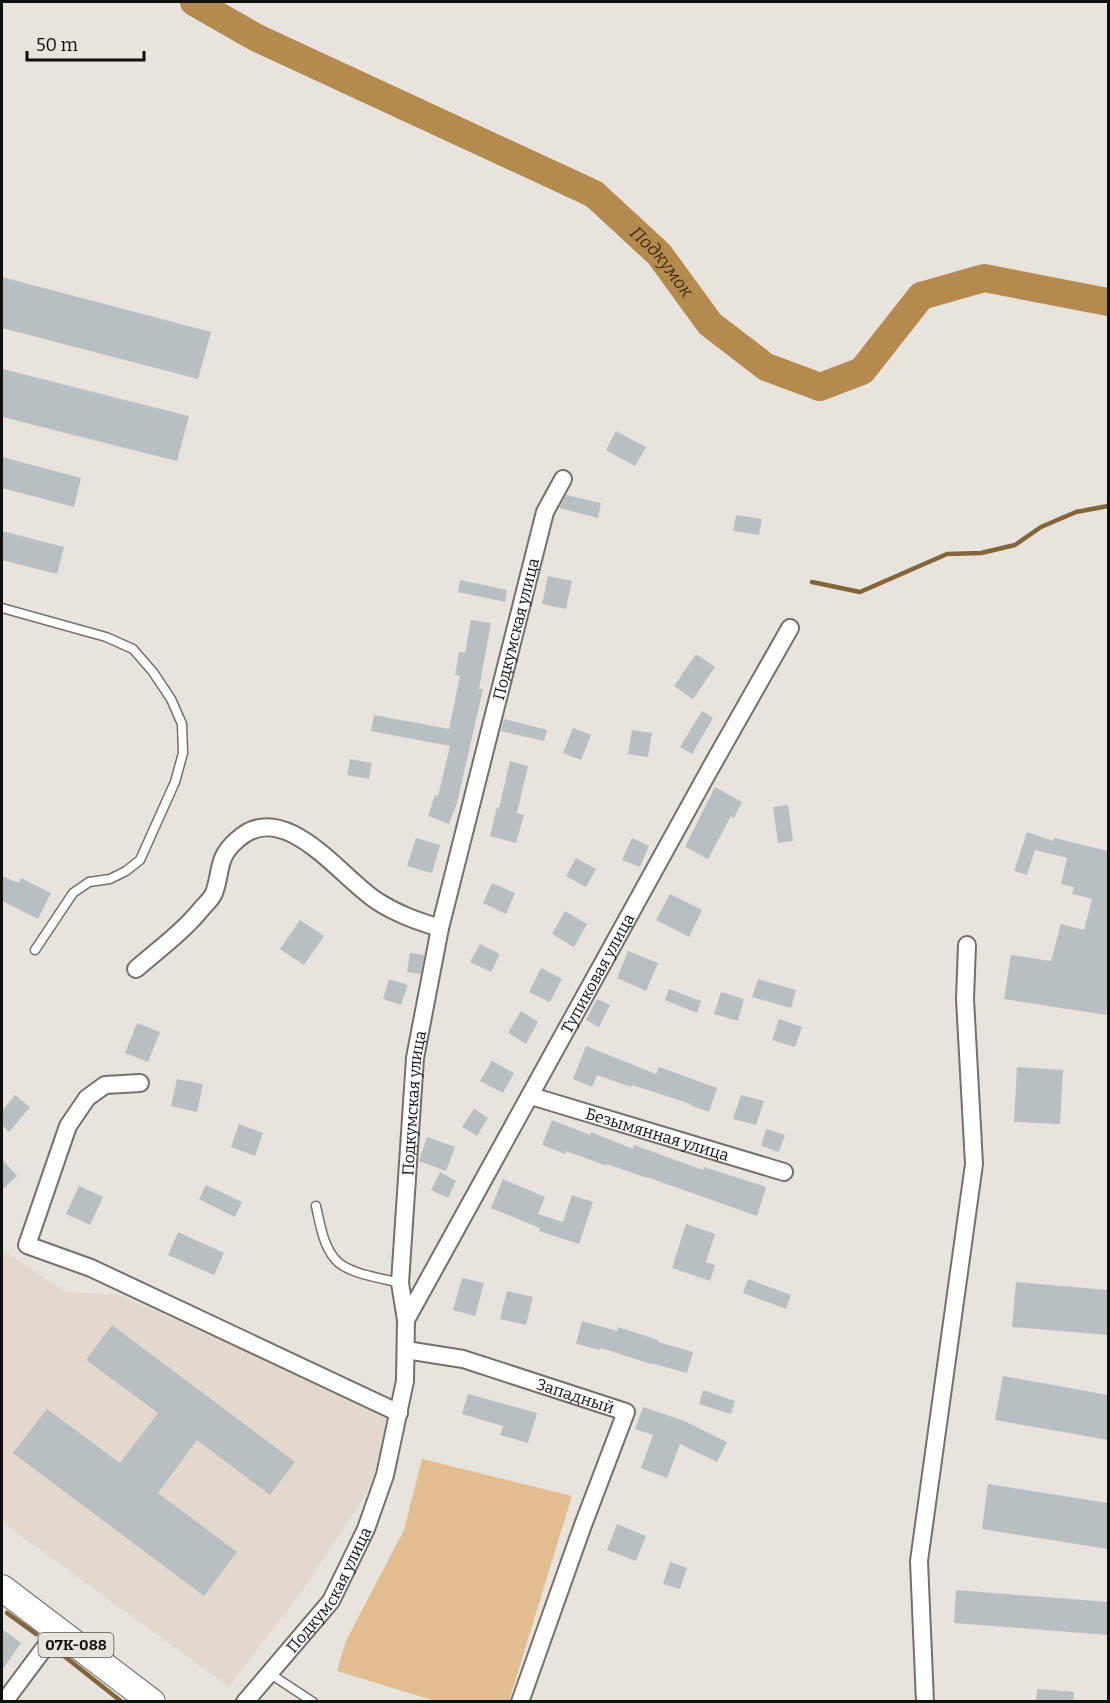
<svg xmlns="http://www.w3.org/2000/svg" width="1110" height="1703" viewBox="0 0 1110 1703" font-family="Bitter,serif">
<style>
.built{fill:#e3d8cb}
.green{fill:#e1bd8f}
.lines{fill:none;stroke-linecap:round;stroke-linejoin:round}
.stream{stroke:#84653a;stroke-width:4.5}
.river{stroke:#b58a4e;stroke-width:28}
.building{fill:#b7bfc3}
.service-casing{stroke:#75706a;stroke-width:11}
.minor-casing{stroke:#75706a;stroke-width:20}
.primary-casing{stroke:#75706a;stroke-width:28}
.service{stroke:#fff;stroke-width:8}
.minor{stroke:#fff;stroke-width:16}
.primary{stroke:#fff;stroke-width:26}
.labels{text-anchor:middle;stroke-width:4.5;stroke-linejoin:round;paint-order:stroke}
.shield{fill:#e9e3dd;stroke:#524f4b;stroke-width:1.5}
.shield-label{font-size:15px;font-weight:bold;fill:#110f0d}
.street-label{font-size:16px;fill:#110f0d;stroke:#e9e3dd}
.water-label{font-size:18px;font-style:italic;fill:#412e13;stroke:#e9e3dd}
</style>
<rect width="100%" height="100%" fill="#e9e3dd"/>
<polygon class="built" points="2,1249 65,1292 117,1294 387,1415 375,1472 367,1493 302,1591 229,1687 2,1522"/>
<polygon class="green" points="422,1459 572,1496 509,1701 435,1701 337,1671 346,1641 404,1530"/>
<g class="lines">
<g class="stream">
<polyline points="812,582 860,592 947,554 981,553 1015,545 1041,527 1076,512 1108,506"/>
<polyline points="7,1613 36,1634"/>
<polyline points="54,1648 122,1702"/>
</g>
<path class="river" id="s1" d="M194,2L257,38L594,194L659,254L710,324L766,367L820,387L862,371L921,296L984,278L1108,302"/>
</g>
<g class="building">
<polygon points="2,277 211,332 198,379 2,328"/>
<polygon points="2,369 189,416 177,461 2,417"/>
<polygon points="616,431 646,447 635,466 606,450"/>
<polygon points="2,457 81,478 74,507 2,488"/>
<polygon points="566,495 601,503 598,518 559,508"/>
<polygon points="736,515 762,519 759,535 733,531"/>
<polygon points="2,531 64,547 57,574 2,560"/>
<polygon points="548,576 572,581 566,609 542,604"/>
<polygon points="460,580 507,590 505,602 458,592"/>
<polygon points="471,620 491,623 479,689 483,689 457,803 449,824 428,816 435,795 438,796 450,746 371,731 374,715 449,729 460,676 455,675 459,652 465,653"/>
<polygon points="696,654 715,667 693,699 674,686"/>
<polygon points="702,711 713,718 692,754 680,747"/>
<polygon points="504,719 547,730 544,741 501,731"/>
<polygon points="573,728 591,735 581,760 563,753"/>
<polygon points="632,730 652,733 648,757 628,754"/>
<polygon points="350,759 372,763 369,779 347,775"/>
<polygon points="510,761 528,766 517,813 524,815 516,843 490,836 497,807 499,808"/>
<polygon points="715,787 742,802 734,818 731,816 708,859 685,847"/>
<polygon points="788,805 793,841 778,843 773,807"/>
<polygon points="1027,832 1053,841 1054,838 1108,851 1108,996 1106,1015 1004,999 1011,955 1051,961 1061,924 1084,930 1092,899 1072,894 1074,887 1061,884 1067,858 1035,850 1027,875 1014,871"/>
<polygon points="416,838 440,845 432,873 407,866"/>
<polygon points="632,838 649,846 640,867 622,860"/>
<polygon points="576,858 596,869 586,887 566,876"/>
<polygon points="2,876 19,883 21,878 51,893 38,919 2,901"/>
<polygon points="492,883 515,893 506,914 483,903"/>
<polygon points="670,894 702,910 689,937 656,920"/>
<polygon points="565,911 587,924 574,947 552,934"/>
<polygon points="300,920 324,936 304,965 280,949"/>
<polygon points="480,944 500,954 491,972 470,962"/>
<polygon points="628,951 658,963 646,991 617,978"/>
<polygon points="410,953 424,955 421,974 407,972"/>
<polygon points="541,968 562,979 550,1002 529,992"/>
<polygon points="389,979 408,985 401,1005 383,999"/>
<polygon points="758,979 796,990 791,1008 752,997"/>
<polygon points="669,989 701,1001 697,1013 665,1000"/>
<polygon points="721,992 744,999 738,1021 714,1014"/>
<polygon points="597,999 610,1005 599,1027 586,1020"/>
<polygon points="521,1011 538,1022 526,1044 508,1033"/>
<polygon points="779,1019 802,1027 795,1047 772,1040"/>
<polygon points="137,1023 160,1032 148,1062 125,1053"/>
<polygon points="586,1046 656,1074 659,1067 717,1088 709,1112 690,1105 691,1104 632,1085 631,1087 597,1075 592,1087 573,1079"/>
<polygon points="492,1061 514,1073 503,1093 480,1081"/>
<polygon points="1017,1067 1063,1070 1060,1124 1014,1122"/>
<polygon points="177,1079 203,1084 197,1112 171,1106"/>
<polygon points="15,1095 30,1107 9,1132 2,1125 2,1111"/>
<polygon points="741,1095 764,1101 756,1125 733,1119"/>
<polygon points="474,1109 488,1118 477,1136 462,1127"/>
<polygon points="552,1120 590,1135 591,1132 633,1149 634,1145 703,1170 704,1167 766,1187 757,1216 647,1177 647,1178 607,1164 607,1166 566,1151 565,1154 542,1145"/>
<polygon points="239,1124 263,1133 255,1156 231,1147"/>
<polygon points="766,1129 785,1135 779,1152 761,1146"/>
<polygon points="427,1137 455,1147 446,1171 419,1161"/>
<polygon points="2,1159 17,1176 2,1190"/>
<polygon points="440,1172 456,1181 448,1198 431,1190"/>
<polygon points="503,1179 545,1197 538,1214 563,1222 572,1195 593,1202 579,1244 539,1231 540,1228 491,1208"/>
<polygon points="206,1185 242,1202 235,1217 199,1199"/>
<polygon points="79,1186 103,1197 90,1225 66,1214"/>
<polygon points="686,1224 715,1234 706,1262 715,1265 710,1281 672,1268"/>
<polygon points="178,1232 224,1253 214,1275 168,1255"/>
<polygon points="462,1278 484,1283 475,1316 453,1310"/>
<polygon points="748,1279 791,1295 786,1309 743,1293"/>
<polygon points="1016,1282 1108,1290 1108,1335 1012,1327"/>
<polygon points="507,1291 533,1297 526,1325 500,1319"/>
<polygon points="582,1321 617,1331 618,1327 658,1340 658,1342 693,1352 687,1373 651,1363 651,1364 601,1348 600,1350 576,1344"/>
<polygon points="112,1325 295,1462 270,1495 197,1440 158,1493 237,1552 204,1596 13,1453 47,1409 120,1463 158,1413 86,1360"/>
<polygon points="1003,1376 1108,1395 1108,1440 995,1420"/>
<polygon points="703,1390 735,1401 731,1414 699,1404"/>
<polygon points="468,1394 537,1413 528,1443 500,1435 503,1426 462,1414"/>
<polygon points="643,1407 682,1420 727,1442 717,1462 680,1444 667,1478 641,1468 653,1435 635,1429"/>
<polygon points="988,1484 1108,1503 1108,1549 982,1529"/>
<polygon points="617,1524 646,1536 636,1561 607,1550"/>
<polygon points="670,1562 687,1568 680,1589 663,1584"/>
<polygon points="956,1590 1108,1602 1108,1635 954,1623"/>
<polygon points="2,1629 21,1643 2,1670"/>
<polygon points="1037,1689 1074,1692 1073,1701 1036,1701"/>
</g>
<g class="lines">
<defs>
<g id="service">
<polyline points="2,608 106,637 133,649 153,672 171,699 182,724 183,753 175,782 140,860 126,871 110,879 89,882 73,893 35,950"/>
<path d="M316,1206C320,1224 323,1245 335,1259C347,1274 382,1278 400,1283"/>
<polyline points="269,1673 313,1702"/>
</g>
<g id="minor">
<path d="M136,969C159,949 184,931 203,907C207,903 212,898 214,893C222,872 216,858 237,840C284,796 341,878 377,901C397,914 417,921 440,928"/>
<polyline points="140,1083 105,1085 87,1098 68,1126 27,1245 91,1268 399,1413"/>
<path id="s2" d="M531,1096L784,1172"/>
<path id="s3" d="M406,1320L710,769L790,628"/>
<path id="s4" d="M406,1350L463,1359L626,1412L583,1525L520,1702"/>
<polyline points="4,1702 57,1631"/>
<path id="s5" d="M245,1702L331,1601L366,1529L385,1475L405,1381L406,1320L400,1283L415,1058L440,928L545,512L563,479"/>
<polyline points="925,1702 919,1561 974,1164 965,999 967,945"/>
</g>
<polyline id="primary" points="2,1588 152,1702"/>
</defs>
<use href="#service" class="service-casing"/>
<use href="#minor" class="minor-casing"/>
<use href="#primary" class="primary-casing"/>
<use href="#service" class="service"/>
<use href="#minor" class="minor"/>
<use href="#primary" class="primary"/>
</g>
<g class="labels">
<rect class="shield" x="38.5" y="1633" width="75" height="24" rx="4.5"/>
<g class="shield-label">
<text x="76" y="1650">07К-088</text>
</g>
<g class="street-label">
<text dy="6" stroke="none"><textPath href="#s5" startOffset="1131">Подкумская улица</textPath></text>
<text dy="6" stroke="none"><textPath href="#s3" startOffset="396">Тупиковая улица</textPath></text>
<text dy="6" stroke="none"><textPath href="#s5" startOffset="645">Подкумская улица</textPath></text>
<text dy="6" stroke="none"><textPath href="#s2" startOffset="132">Безымянная улица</textPath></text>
<text dy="6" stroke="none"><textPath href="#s4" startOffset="176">Западный</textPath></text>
<text dy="6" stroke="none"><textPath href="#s5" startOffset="141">Подкумская улица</textPath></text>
</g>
<g class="water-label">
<text dy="6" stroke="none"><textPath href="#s1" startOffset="540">Подкумок</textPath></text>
</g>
</g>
<rect width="1110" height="1703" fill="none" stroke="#110f0d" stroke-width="6"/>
<path d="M27 51v9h117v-9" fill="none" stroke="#110f0d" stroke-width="3"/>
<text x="36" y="51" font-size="18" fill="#110f0d" stroke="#e9e3dd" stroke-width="4.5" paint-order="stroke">50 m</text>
</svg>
